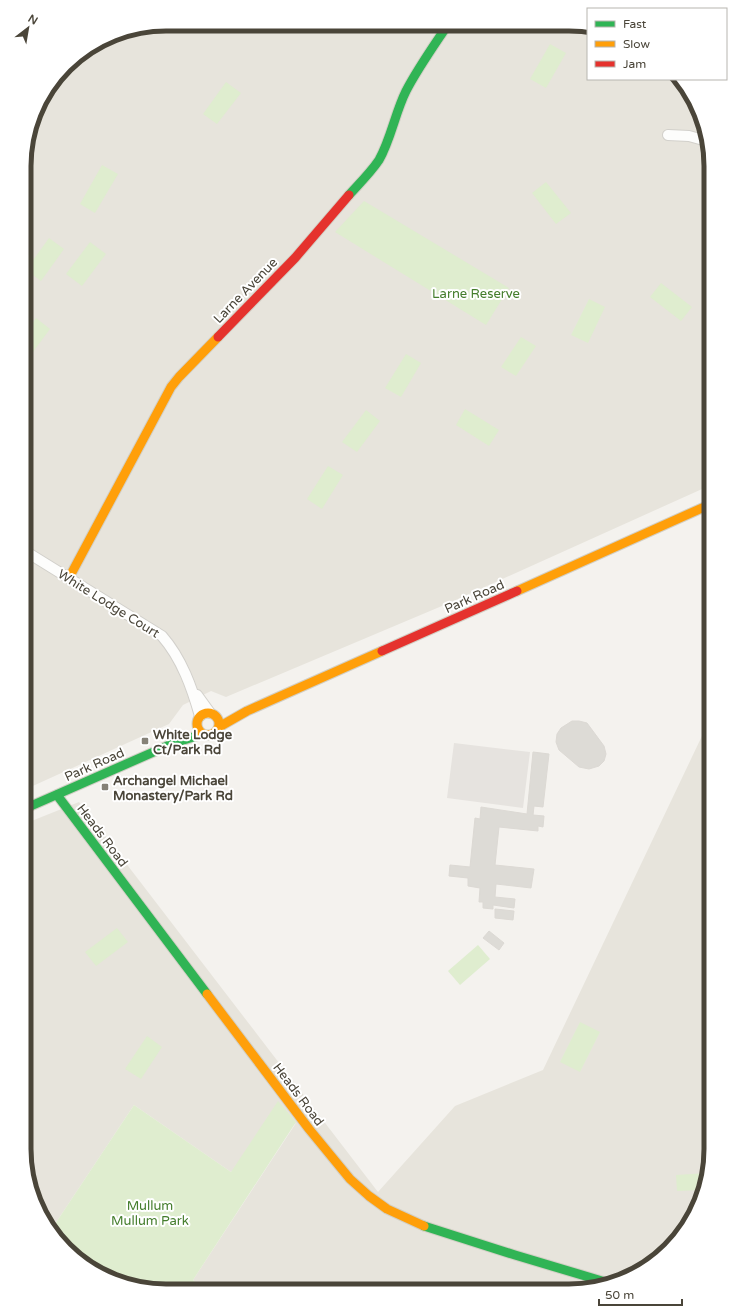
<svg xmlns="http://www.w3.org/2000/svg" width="735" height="1315" viewBox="0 0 735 1315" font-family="'Varela Round',sans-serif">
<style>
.residential{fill:#e7e4dc}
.green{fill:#dfedcf}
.parking{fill:#e6e3df}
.building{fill:#dddbd6;stroke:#dcd9d4}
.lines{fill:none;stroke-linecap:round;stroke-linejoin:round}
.street-casing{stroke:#d2d0cb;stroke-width:12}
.fast-casing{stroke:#d2cfc5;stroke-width:11}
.slow-casing{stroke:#d2cfc5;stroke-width:11}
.jam-casing{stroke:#d2cfc5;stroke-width:11}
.street{stroke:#fdfdfc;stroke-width:10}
.fast{stroke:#30b455;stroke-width:9}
.slow{stroke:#ff9f0a;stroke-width:9}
.jam{stroke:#e5322d;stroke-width:9}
.poi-dot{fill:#868278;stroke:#fff;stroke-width:1.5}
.labels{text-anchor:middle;stroke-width:4;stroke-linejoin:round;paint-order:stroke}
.street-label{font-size:13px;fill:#4a4539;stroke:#fff}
.park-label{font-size:13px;fill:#447d2c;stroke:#fff}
.poi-label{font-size:13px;font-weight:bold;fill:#4a4539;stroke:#fff;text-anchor:start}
.rim{fill:none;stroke:#4a4539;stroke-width:5}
</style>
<rect width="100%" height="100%" fill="#f4f2ee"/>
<g class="residential">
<polygon points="166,24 588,27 588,79 676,79 703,120 711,166 711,485 449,603 226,697 211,691 183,705 169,724 24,790 25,147 39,103 72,59 112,35"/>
<polygon points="711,717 711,1159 700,1203 682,1236 655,1262 615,1283 569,1291 204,1290 193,1280 296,1123 231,1172 134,1105 53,1227 32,1195 24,1149 24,824 79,802 378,1192 455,1106 543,1070"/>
</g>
<g class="green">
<polygon points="550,44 566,53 546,88 530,79"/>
<polygon points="226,82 241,93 217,124 203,114"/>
<polygon points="102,165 118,174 95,213 80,204"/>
<polygon points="546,182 571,213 556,224 532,193"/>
<polygon points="364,201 509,288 486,325 335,232"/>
<polygon points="49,238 64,249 41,281 26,270"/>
<polygon points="90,242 106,254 82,286 66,274"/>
<polygon points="661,283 692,307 681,321 650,297"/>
<polygon points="589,299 605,307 588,343 571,335"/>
<polygon points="36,318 50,329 27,360 25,359 25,333"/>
<polygon points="711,320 711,337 703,328"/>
<polygon points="521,337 536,346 516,376 501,367"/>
<polygon points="406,354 421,363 401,397 385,388"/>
<polygon points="465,409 499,430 489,446 456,425"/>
<polygon points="366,410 380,421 357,452 342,442"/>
<polygon points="328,466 343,475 322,509 307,499"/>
<polygon points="117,928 128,942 96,966 85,952"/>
<polygon points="478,945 490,959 460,985 448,971"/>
<polygon points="580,1022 600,1032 580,1072 560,1062"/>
<polygon points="147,1036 162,1047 141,1079 125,1069"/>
<polygon points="278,1101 296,1122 193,1280 204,1290 147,1290 103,1276 72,1256 53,1227 134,1105 231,1172"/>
<polygon points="707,1173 703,1190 677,1191 676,1175"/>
</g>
<polygon class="parking" points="454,743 530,752 523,808 447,798"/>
<g class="building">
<polygon points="572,721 579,721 587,723 604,746 606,754 604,761 599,766 589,769 579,767 559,750 556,742 557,734 561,728"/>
<polygon points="533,752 549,754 543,807 534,806 533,815 544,816 543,827 538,826 538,831 499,827 495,865 534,869 531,888 496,884 495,897 515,899 514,908 493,905 493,909 483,908 483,902 479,902 480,888 468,886 468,878 449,876 450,865 470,867 475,818 480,819 481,807 527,814"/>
<polygon points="495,909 514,911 513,920 495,918"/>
<polygon points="489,931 504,943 499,950 483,938"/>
</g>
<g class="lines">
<defs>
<g id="street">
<polyline points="668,135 689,136 707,141"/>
<path d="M25,551L162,636C182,659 192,688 200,716"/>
<polyline points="197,695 210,713"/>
</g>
<g id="fast">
<path d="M349,195C359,184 371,172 379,160C391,139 395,113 406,91C418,68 433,47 447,26"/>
<polyline points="57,795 207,994"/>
<polyline points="24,809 174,743 203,734"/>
<polyline points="424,1226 515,1255 612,1284"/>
</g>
<g id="slow">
<polyline points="69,578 171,387 179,377 218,337"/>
<polyline points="517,591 711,504"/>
<circle cx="208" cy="724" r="11"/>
<polyline points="219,727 247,711 382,651"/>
<polyline points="207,994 309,1129 350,1179 369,1196 387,1209 424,1226"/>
</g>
<g id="jam">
<polyline points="218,337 295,258 349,195"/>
<polyline points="382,651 517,591"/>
</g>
</defs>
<use href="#street" class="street-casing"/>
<use href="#fast" class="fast-casing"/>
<use href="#slow" class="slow-casing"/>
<use href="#jam" class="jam-casing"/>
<use href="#street" class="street"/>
<use href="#fast" class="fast"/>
<use href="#slow" class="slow"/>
<use href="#jam" class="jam"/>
</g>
<g class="poi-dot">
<rect x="141" y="737" width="8" height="8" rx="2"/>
<rect x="101" y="783" width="8" height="8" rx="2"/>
</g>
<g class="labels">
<g class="street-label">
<text transform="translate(245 290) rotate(-46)" y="5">Larne Avenue</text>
<text transform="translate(474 596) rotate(-24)" y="5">Park Road</text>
<text transform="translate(109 603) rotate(32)" y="5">White Lodge Court</text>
<text transform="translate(94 764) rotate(-24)" y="5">Park Road</text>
<text transform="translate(103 835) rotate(53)" y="5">Heads Road</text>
<text transform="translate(299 1094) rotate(53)" y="5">Heads Road</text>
</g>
<g class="park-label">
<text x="476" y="298">Larne Reserve</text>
<text x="150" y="1210">Mullum<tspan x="150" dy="15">Mullum Park</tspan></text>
</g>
<g class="poi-label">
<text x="153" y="739">White Lodge<tspan x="153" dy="15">Ct/Park Rd</tspan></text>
<text x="113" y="785">Archangel Michael<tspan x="113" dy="15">Monastery/Park Rd</tspan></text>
</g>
</g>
<path d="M0 0H735V1315H0ZM166 31H569A135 135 0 0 1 704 166V1149A135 135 0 0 1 569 1284H166A135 135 0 0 1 31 1149V166A135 135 0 0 1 166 31Z" fill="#fff" fill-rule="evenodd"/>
<path class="rim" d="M166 31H569A135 135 0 0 1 704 166V1149A135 135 0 0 1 569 1284H166A135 135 0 0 1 31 1149V166A135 135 0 0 1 166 31Z"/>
<rect x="587" y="8" width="140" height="72" fill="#ffffff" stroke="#b7b5b0"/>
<rect x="595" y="21" width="20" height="6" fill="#30b455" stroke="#b7b5b0"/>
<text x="623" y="28" font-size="12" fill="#4a4539">Fast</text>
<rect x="595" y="41" width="20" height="6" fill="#ff9f0a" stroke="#b7b5b0"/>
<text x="623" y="48" font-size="12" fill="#4a4539">Slow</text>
<rect x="595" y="61" width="20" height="6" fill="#e5322d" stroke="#b7b5b0"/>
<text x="623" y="68" font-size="12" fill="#4a4539">Jam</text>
<g transform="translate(28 28) rotate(31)" stroke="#ffffff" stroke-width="3" paint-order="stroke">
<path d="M0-3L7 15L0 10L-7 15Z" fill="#4a4539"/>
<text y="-6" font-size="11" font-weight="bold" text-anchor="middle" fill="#4a4539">N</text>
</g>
<path d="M599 1299v6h83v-6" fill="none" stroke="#4a4539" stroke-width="2"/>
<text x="605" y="1299" font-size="12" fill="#4a4539" stroke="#ffffff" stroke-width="3" paint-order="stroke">50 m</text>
</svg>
